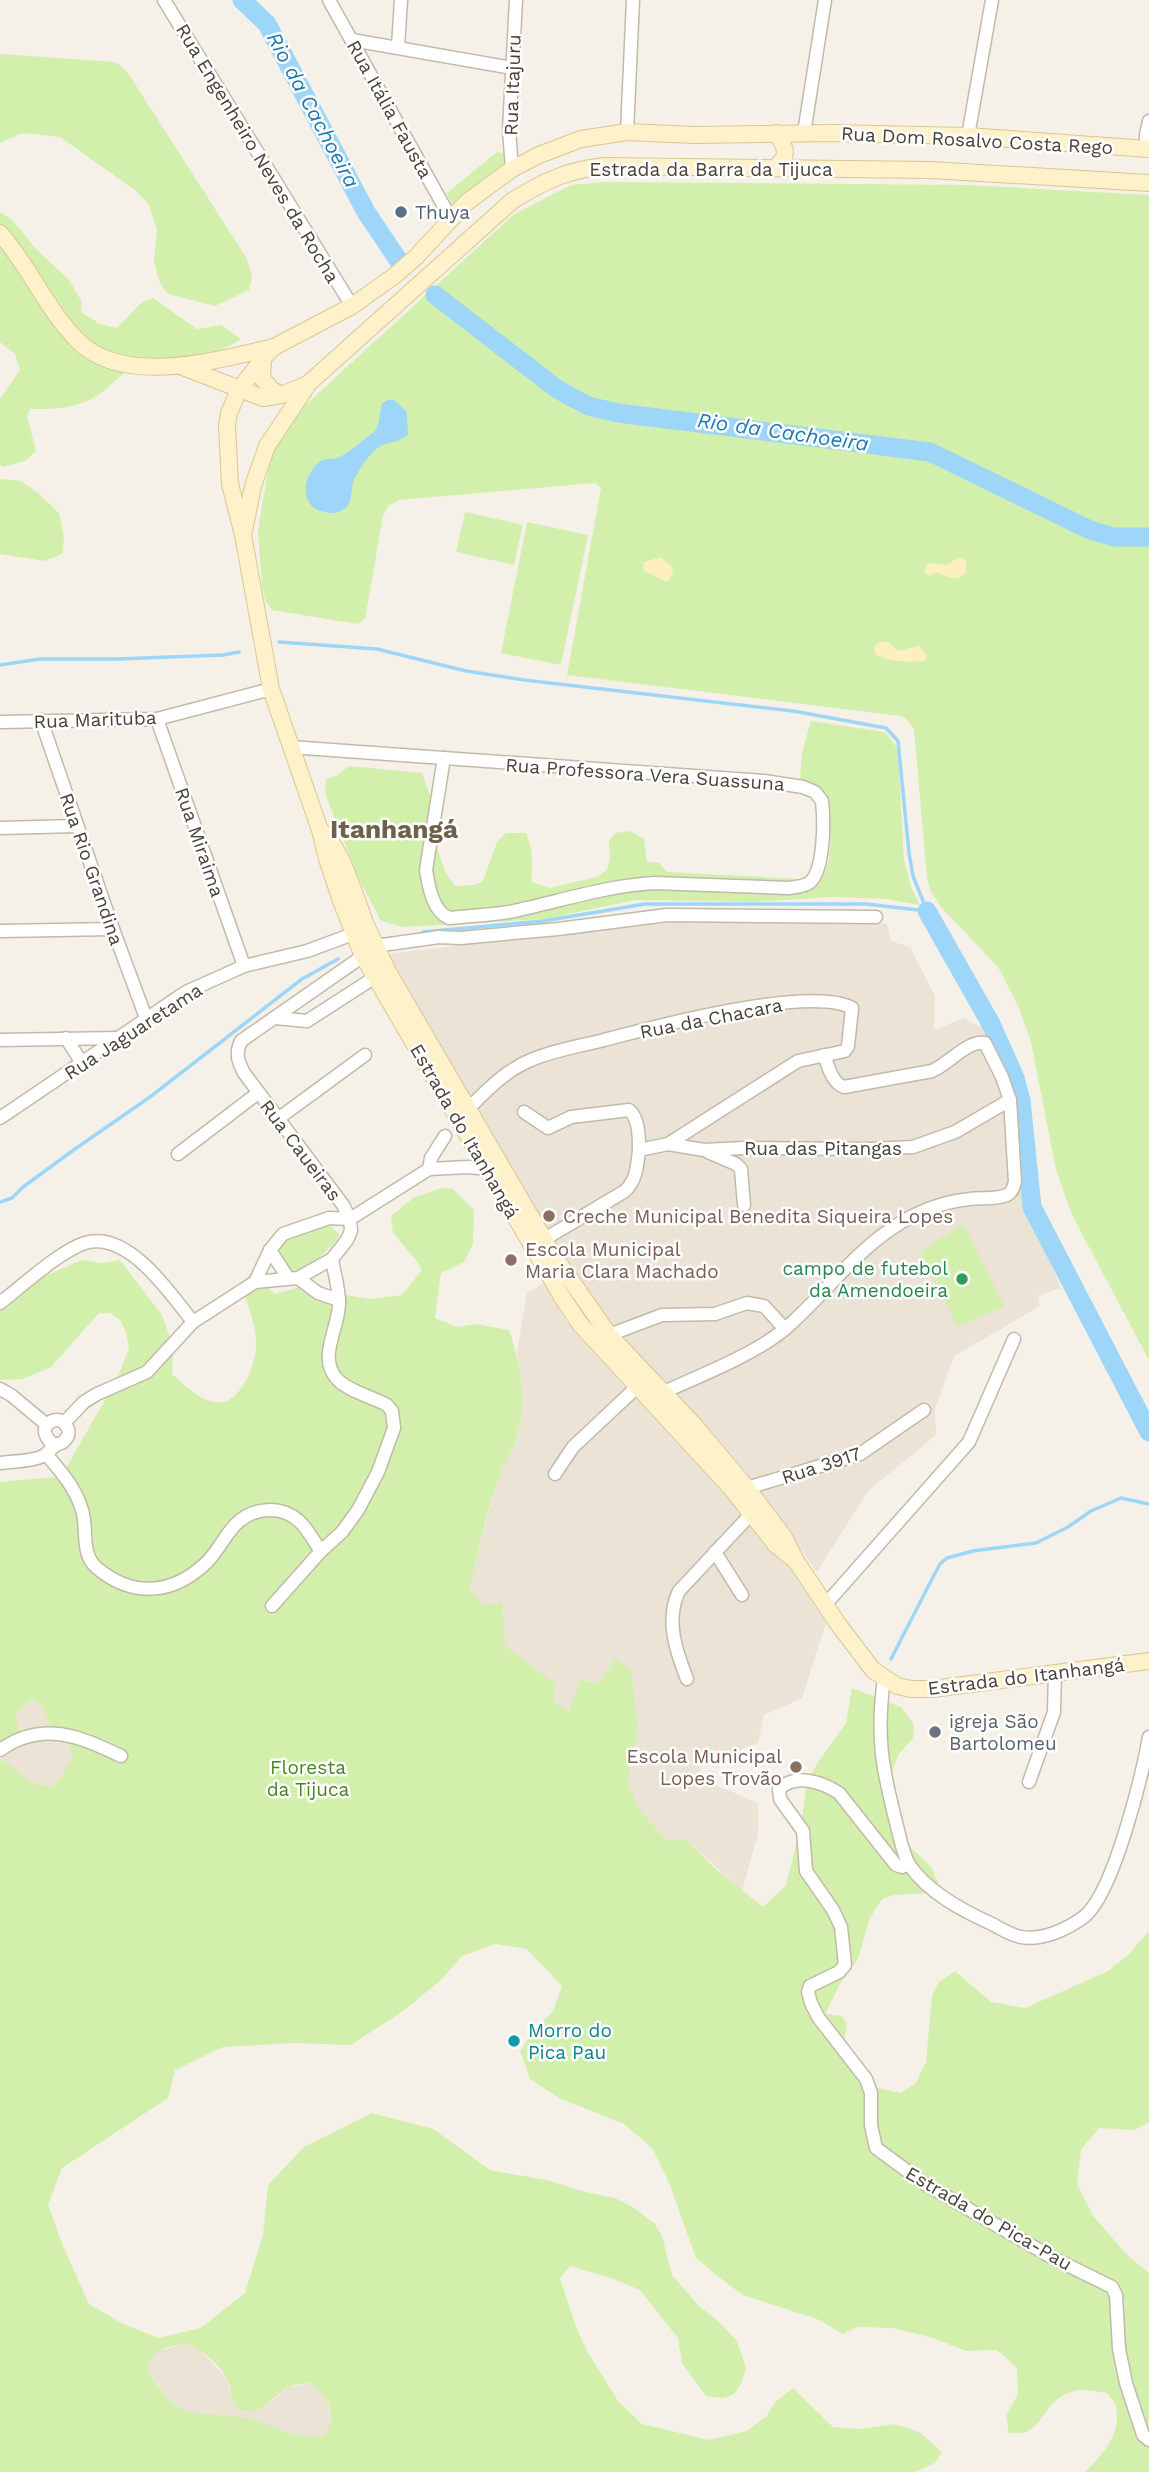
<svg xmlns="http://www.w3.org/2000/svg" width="1149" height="2472" viewBox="0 0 1149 2472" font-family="'Work Sans',sans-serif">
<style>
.residential{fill:#eae3d6}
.green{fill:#d2efac;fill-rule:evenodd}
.sand{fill:#feefc0}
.water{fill:#9ed6f9}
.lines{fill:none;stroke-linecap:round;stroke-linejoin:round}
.stream{stroke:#9ed6f9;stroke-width:3.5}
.river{stroke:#9ed6f9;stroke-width:19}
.street-casing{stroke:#c3b9a9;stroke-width:15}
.secondary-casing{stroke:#dac693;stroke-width:18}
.street{stroke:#fff;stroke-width:12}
.secondary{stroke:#fff1c9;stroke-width:16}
.service-dot{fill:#5c6f8a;stroke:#fff;stroke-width:2.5}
.education-dot{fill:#8d6e63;stroke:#fff;stroke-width:2.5}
.leisure-dot{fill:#2e9e5b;stroke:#fff;stroke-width:2.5}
.worship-dot{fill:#6b7280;stroke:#fff;stroke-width:2.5}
.culture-dot{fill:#0f9aa8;stroke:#fff;stroke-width:2.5}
.labels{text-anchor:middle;stroke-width:5;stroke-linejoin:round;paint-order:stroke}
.street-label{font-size:19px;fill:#4a4236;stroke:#fff}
.service-label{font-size:19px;fill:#4e5e75;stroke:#fff;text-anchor:start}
.education-label{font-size:19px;fill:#785e54;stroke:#fff;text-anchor:start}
.leisure-label{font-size:19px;fill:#27864d;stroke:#fff;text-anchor:end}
.worship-label{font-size:19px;fill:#5b616d;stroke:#fff;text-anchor:start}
.park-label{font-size:19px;fill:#498421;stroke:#fff}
.culture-label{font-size:19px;fill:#0d838f;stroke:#fff;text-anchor:start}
.water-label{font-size:21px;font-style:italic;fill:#1f78b2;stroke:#fff}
.district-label{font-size:26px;font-weight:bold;fill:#6f604b;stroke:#fff}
</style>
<rect width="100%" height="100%" fill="#f6f1e8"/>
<g class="residential">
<polygon points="859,919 887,924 891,941 910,947 935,996 934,1030 964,1018 971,1023 986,1029 1011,1077 1025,1200 1061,1288 1038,1296 1040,1306 954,1356 935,1409 936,1435 868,1491 817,1572 750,1478 633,1353 565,1260 388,954 655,921"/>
<polygon points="545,1282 566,1321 711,1475 785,1560 826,1623 802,1698 764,1715 758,1743 699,1765 704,1780 758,1803 758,1834 742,1891 686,1839 667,1841 638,1808 628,1779 638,1728 630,1669 600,1683 581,1680 570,1711 553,1702 554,1684 505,1646 484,1606 470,1589 477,1553 499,1477 518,1435 522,1400 517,1352 527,1293"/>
<polygon points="32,1699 41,1705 51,1727 68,1738 73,1758 53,1788 30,1782 4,1760 0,1761 0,1743 17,1726 14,1714"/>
<polygon points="187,2344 197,2347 227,2379 234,2405 241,2411 251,2412 265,2406 289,2387 311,2383 322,2391 329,2407 331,2425 325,2435 307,2437 290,2435 257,2421 205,2416 180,2408 164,2396 147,2369 149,2359 156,2351"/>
</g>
<g class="green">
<polygon points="0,54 116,62 128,73 247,259 252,277 249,290 215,306 168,294 159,281 154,261 157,230 149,205 136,191 60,137 23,133 0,143"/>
<polygon points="497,152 504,153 509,157 509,164 454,209 447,193"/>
<polygon points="604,182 968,185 1149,195 1149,1360 1073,1217 1056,1170 1031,1042 1019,1008 998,967 941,907 930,890 927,878 914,729 906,719 900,716 567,675 601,488 595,483 399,500 388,506 383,516 365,619 358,624 272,610 265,600 262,586 258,531 271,453 301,409 513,215 571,185"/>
<path d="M0,212L13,221L36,249L69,280L82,302L81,312L100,324L117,328L142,302L153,298L197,329L221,325L241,339C210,359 176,361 140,358C98,397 91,410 30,409L27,417L36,451L25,461L3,467L0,465V399L20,370L15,354L0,342Z"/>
<polygon points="0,479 21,481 37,492 59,513 64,538 62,554 45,561 0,554"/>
<polygon points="465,512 523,525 514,565 456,552"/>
<polygon points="527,522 588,535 561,665 501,653"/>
<path d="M811,721L885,732L898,749L904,860L911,887L920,905L886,899L832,897L755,902L635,900L545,919L403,927L381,921L358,877L325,793L326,779L336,776L349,766L422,773L437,815V848L446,873L455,886L475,885L483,881L497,842L506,833H526C533,849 533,864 531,882L550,888L596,877L607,870L610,859L609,841L615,833L630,831L644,839L647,862L659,863L667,872L819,880C838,859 828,820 825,794L813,783L800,781L802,753Z"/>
<path d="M441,1188L453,1189L474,1210L473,1244L464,1262L441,1273L435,1318L457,1327L475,1324L509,1330C520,1361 528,1403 517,1436C513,1451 503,1465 498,1480C486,1516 477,1552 470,1589L484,1606L502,1602L505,1646L555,1684L553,1702L569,1711L581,1680L600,1683L615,1659L631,1669L638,1728L628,1779L638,1808L667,1841L686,1839L710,1864L763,1907L786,1885L801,1825L807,1782L817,1764L846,1723L852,1688L901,1707L914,1725L913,1738L898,1755L890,1779L887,1817L891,1828L932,1868L940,1888L928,1893L894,1895L882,1899L870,1918L858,1959L841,1982L825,2014L842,2016L847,2024L843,2050L853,2074L868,2086L901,2093L916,2083L926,2062L932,1996L939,1982L955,1971L991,2002L1025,2008L1108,1971L1129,1954L1149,1931V2122L1135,2130L1099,2128L1081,2150L1077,2184L1094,2217L1128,2256L1149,2273V2472H1085C1102,2456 1122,2433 1116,2407C1115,2402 1110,2397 1107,2393C1098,2392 1087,2389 1078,2390C1045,2397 1046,2423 1026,2432C1021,2434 1014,2433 1009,2433L1006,2416L1018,2394L1017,2368L997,2350L966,2351L933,2338L893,2328L857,2327L843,2334L817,2319L743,2295L716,2275L696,2258L670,2185L653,2149L624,2124L559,2098L530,2079L520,2051L531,2035L553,2011L562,1986L527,1949L496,1944L462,1956L440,1981L403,2011L351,2045L295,2043L223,2047L175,2070L168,2098L62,2168L48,2205L63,2246L89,2304L122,2323L158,2338L201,2328L245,2293L263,2235L268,2185L304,2147L372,2113L433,2129L490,2170L551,2181L585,2192L615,2198L633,2207L655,2224L662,2236L672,2275L699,2306L718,2321L737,2341L746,2368L741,2384L734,2394L724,2398L706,2396L682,2363L678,2338L640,2290L614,2279L570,2266L560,2278L577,2329L587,2351L618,2401L642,2424L709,2440L747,2431L767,2416L775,2402L793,2388L833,2427L859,2429L895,2424L919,2432L942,2452L935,2463L915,2472H0V1761L4,1760L30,1782L53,1788L73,1758L68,1738L51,1727L41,1705L32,1699L15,1714L20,1733L7,1742L0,1743V1482L55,1477L66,1468L118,1377L129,1348L126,1332L120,1320L110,1313H99L51,1367L23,1379L0,1380V1302L19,1288L81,1260L102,1263L120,1260L162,1315L173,1346L172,1374C185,1385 197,1398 213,1402C240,1408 257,1364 256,1342C256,1322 246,1304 241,1284L252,1272L275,1294L300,1287L369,1299L402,1295L422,1270L415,1259L393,1233L391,1216L413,1198ZM187,2344C201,2349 220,2364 227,2379C233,2389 229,2407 243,2411C261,2417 275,2393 289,2387C295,2384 304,2384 311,2383C328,2396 338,2415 325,2435C293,2439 285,2430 257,2421C204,2406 180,2431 147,2369C151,2348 168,2346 187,2344Z"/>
<polygon points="963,1224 1005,1307 958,1326 920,1252"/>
<path d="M321,1226H330L340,1235C330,1249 309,1271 290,1271C288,1267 282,1262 280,1257C274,1239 309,1231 321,1226Z"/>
</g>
<g class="sand">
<polygon points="661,557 671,566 673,572 669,581 666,582 643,570 644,562"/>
<path d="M959,557L964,559L967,563L966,573C956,583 947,577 937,572L929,576L924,571L928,563L947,565Z"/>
<path d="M880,642H888L898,651L919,646L927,655L926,660C915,664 884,661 875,654L874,646Z"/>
</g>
<path class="water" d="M388,400H394L407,412L408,435C400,442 392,441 383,445C371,450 361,467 355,478C349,489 355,505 341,511C336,514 330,513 325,512C303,508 301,486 312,470C322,455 328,461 340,457C345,455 369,436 375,431L378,425L382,403Z"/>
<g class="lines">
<g class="stream">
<polyline points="279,642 377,649 466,671 524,680 793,711 886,728 898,741 909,853 913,876 927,911 866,904 645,904 543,921 423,932"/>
<polyline points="0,665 40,659 117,659 223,655 239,652"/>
<polyline points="0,1202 12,1198 23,1187 75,1149 150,1097 302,979 338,959"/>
<polyline points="891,1659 932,1579 940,1564 947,1558 973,1551 1036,1543 1068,1527 1091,1511 1121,1498 1149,1504"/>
</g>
<g class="river">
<polyline points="242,0 267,24 366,212 399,261"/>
<polyline points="435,295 557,389 588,406 618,413 930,452 1090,530 1114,537 1149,537"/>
<polyline points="927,911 991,1024 1015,1078 1021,1101 1032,1207 1149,1432"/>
</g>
<defs>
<g id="street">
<polyline points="164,0 352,306"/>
<polyline points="329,0 451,219"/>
<polyline points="352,40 512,68"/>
<polyline points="398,47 401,0"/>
<polyline points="627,132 633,0"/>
<polyline points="804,133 825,0"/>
<polyline points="968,136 992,0"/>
<polyline points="1146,149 1146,135 1149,121"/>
<polyline points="512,169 509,130 516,0"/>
<polyline points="157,719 244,966"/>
<polyline points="41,720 113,929 146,1018"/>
<polyline points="0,722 157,719 271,689"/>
<path d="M290,747L764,781L803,787L815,792L822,801C824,820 825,871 809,883C803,887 795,887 788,888L654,883C604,886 558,902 509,912C490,915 469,916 449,918C432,910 429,887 426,870L444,758"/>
<polyline points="0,828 76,826"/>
<polyline points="0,931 113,929"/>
<polyline points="375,946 439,937 460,938 558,929 667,915 876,917"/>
<polyline points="275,1018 307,1021 383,972"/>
<polyline points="66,1038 82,1063"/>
<polyline points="0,1040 118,1038"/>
<path d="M468,1109C487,1090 506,1070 531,1060C554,1050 580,1046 604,1040C653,1027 810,985 852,1008L848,1046L845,1051L798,1061L668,1144L639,1150C637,1166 637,1179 625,1191L543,1240"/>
<path d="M524,1112L548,1128L571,1117L629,1110C639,1118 639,1137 639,1150"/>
<polyline points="0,1118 186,992 244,966 307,951 353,934"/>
<polyline points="279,1118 365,1055"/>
<polyline points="668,1144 704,1150 743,1148 873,1149 913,1147 955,1132 1010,1100"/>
<polyline points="708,1152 736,1164 741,1169 744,1205"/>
<polyline points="178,1154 258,1093"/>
<polyline points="429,1169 468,1167 488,1169"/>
<polyline points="270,1250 288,1278"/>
<polyline points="298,1278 318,1293 339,1300"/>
<path d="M255,1282L298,1278L332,1259L347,1240L351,1231L350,1219L343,1205L244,1073C238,1061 235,1054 241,1041L363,956"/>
<path d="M0,1303C22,1286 60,1251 85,1243C128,1230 170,1293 193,1322"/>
<polyline points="609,1335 662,1315 715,1314 747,1303 764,1306 785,1329"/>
<polyline points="0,1389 11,1395 47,1425"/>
<path d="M662,1393C699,1376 756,1354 786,1328C822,1297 850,1257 891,1229C914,1213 941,1202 970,1199C981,1197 996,1200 1007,1195C1013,1192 1013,1187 1015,1182L1010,1100L1002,1077L985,1043C967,1040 949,1064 932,1071L844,1087C832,1083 828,1066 824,1055"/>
<polyline points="64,1423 84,1402 97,1394 147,1372 193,1322 255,1282 270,1250 283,1234 329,1218 350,1219 429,1169 431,1158 445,1136"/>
<path d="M46,1454C61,1472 74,1486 81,1507C89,1526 79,1553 97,1568C133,1598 173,1595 207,1562C218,1551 225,1535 236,1524C253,1507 281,1505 299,1521C308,1529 314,1542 321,1551"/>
<path d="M0,1463C14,1461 31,1462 43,1456C49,1453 51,1448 56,1445C63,1441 59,1446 65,1440C74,1432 64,1416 52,1421C39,1427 46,1441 56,1445"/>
<polyline points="555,1474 573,1447 638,1386"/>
<polyline points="747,1488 860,1454 924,1410"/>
<polyline points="715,1552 742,1595"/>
<polyline points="825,1605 969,1442 1014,1339"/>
<path d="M272,1606L321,1551L342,1532L358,1510L378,1472L394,1428L392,1411L387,1405C374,1398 347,1390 338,1380C316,1358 340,1327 339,1302C339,1288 334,1273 332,1259"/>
<path d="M884,1678C876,1738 882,1768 897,1826C900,1838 903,1855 910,1866C929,1893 963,1911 992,1924C1001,1929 1011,1935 1021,1937C1042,1941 1068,1929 1085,1916C1114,1891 1142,1776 1149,1737"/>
<path d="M687,1679C676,1651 665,1620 679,1591L752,1513"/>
<path d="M0,1750C42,1720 79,1736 121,1756"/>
<polyline points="1029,1782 1054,1712 1055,1672"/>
<path d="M908,1864L902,1867L896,1865L839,1793C822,1782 796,1773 779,1789L780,1799L803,1831L806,1871L833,1910L841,1927L845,1965L839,1972L810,1986L808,1992L811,2003L818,2017L866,2079L871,2093V2125L876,2148L925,2184L1053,2258L1112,2287L1116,2295L1119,2349L1126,2383L1143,2435L1149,2440"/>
</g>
<g id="secondary">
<path d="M772,169C790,158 787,148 776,133"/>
<path d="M0,233C29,266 47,310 78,341C124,387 218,360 274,347"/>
<polyline points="263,358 262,378 271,389 281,395"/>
<polyline points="183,367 263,398 281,395 308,384"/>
<path d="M244,531L253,486L267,446L309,383L512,201C544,181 567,170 605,166L930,170L1149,183"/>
<path d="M322,832C341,846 357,902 366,925C373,940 380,955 387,970L552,1253L609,1335L695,1426L747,1488L784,1537L796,1561L838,1624L873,1670L897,1686L911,1689H932L1149,1661"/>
<polyline points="796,1561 776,1545 731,1488 580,1324 562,1297 363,956 341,901 327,859 320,830 271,689 243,535 230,484 227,425 229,413 239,390 264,357 274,347 352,306 394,276 416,257 467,202 512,169 539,155 581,139 627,132 695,135 831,133 968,136 1149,149"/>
</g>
</defs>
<use href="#street" class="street-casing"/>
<use href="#secondary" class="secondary-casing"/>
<use href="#street" class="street"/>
<use href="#secondary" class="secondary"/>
</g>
<circle class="service-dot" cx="401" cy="212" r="7"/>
<g class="education-dot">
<circle cx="549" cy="1216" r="7"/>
<circle cx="511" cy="1260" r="7"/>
<circle cx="796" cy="1767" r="7"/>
</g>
<circle class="leisure-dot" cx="962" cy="1279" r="7"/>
<circle class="worship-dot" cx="935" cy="1732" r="7"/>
<circle class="culture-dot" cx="514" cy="2041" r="7"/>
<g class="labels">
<g class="street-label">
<text transform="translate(512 85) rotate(-88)" y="7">Rua Itajuru</text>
<text transform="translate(390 109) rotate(61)" y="7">Rua Itália Fausta</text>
<text transform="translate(977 140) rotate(3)" y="7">Rua Dom Rosalvo Costa Rego</text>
<text transform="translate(258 153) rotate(59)" y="7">Rua Engenheiro Neves da Rocha</text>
<text x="711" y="176">Estrada da Barra da Tijuca</text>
<text transform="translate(95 719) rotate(-2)" y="7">Rua Marituba</text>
<text transform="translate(645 774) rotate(4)" y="7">Rua Professora Vera Suassuna</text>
<text transform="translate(200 842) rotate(71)" y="7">Rua Miraima</text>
<text transform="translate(92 869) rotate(71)" y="7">Rua Rio Grandina</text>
<text transform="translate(711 1018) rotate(-11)" y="7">Rua da Chacara</text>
<text transform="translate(133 1031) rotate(-33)" y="7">Rua Jaguaretama</text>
<text transform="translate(465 1131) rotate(60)" y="7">Estrada do Itanhangá</text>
<text x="823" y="1155">Rua das Pitangas</text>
<text transform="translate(301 1150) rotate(53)" y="7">Rua Caueiras</text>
<text transform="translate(821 1465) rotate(-18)" y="7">Rua 3917</text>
<text transform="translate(1026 1676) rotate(-7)" y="7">Estrada do Itanhangá</text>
<text transform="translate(989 2218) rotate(30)" y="7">Estrada do Pica-Pau</text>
</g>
<g class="service-label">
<text x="415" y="219">Thuya</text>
</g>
<g class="education-label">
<text x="563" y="1223">Creche Municipal Benedita Siqueira Lopes</text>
<text x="525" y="1256">Escola Municipal<tspan x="525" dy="22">Maria Clara Machado</tspan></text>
<text x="782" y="1763" text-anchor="end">Escola Municipal<tspan x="782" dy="22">Lopes Trovão</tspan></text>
</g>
<g class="leisure-label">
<text x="948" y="1275">campo de futebol<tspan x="948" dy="22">da Amendoeira</tspan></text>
</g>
<g class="worship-label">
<text x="949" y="1728">igreja São<tspan x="949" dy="22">Bartolomeu</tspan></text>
</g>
<g class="park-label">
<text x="308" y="1774">Floresta<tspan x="308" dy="22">da Tijuca</tspan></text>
</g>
<g class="culture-label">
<text x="528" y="2037">Morro do<tspan x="528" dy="22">Pica Pau</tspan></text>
</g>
<g class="water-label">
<text transform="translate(313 110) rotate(62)" y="7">Rio da Cachoeira</text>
<text transform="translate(783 432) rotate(8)" y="7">Rio da Cachoeira</text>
</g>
<g class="district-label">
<text x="394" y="838">Itanhangá</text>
</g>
</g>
</svg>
